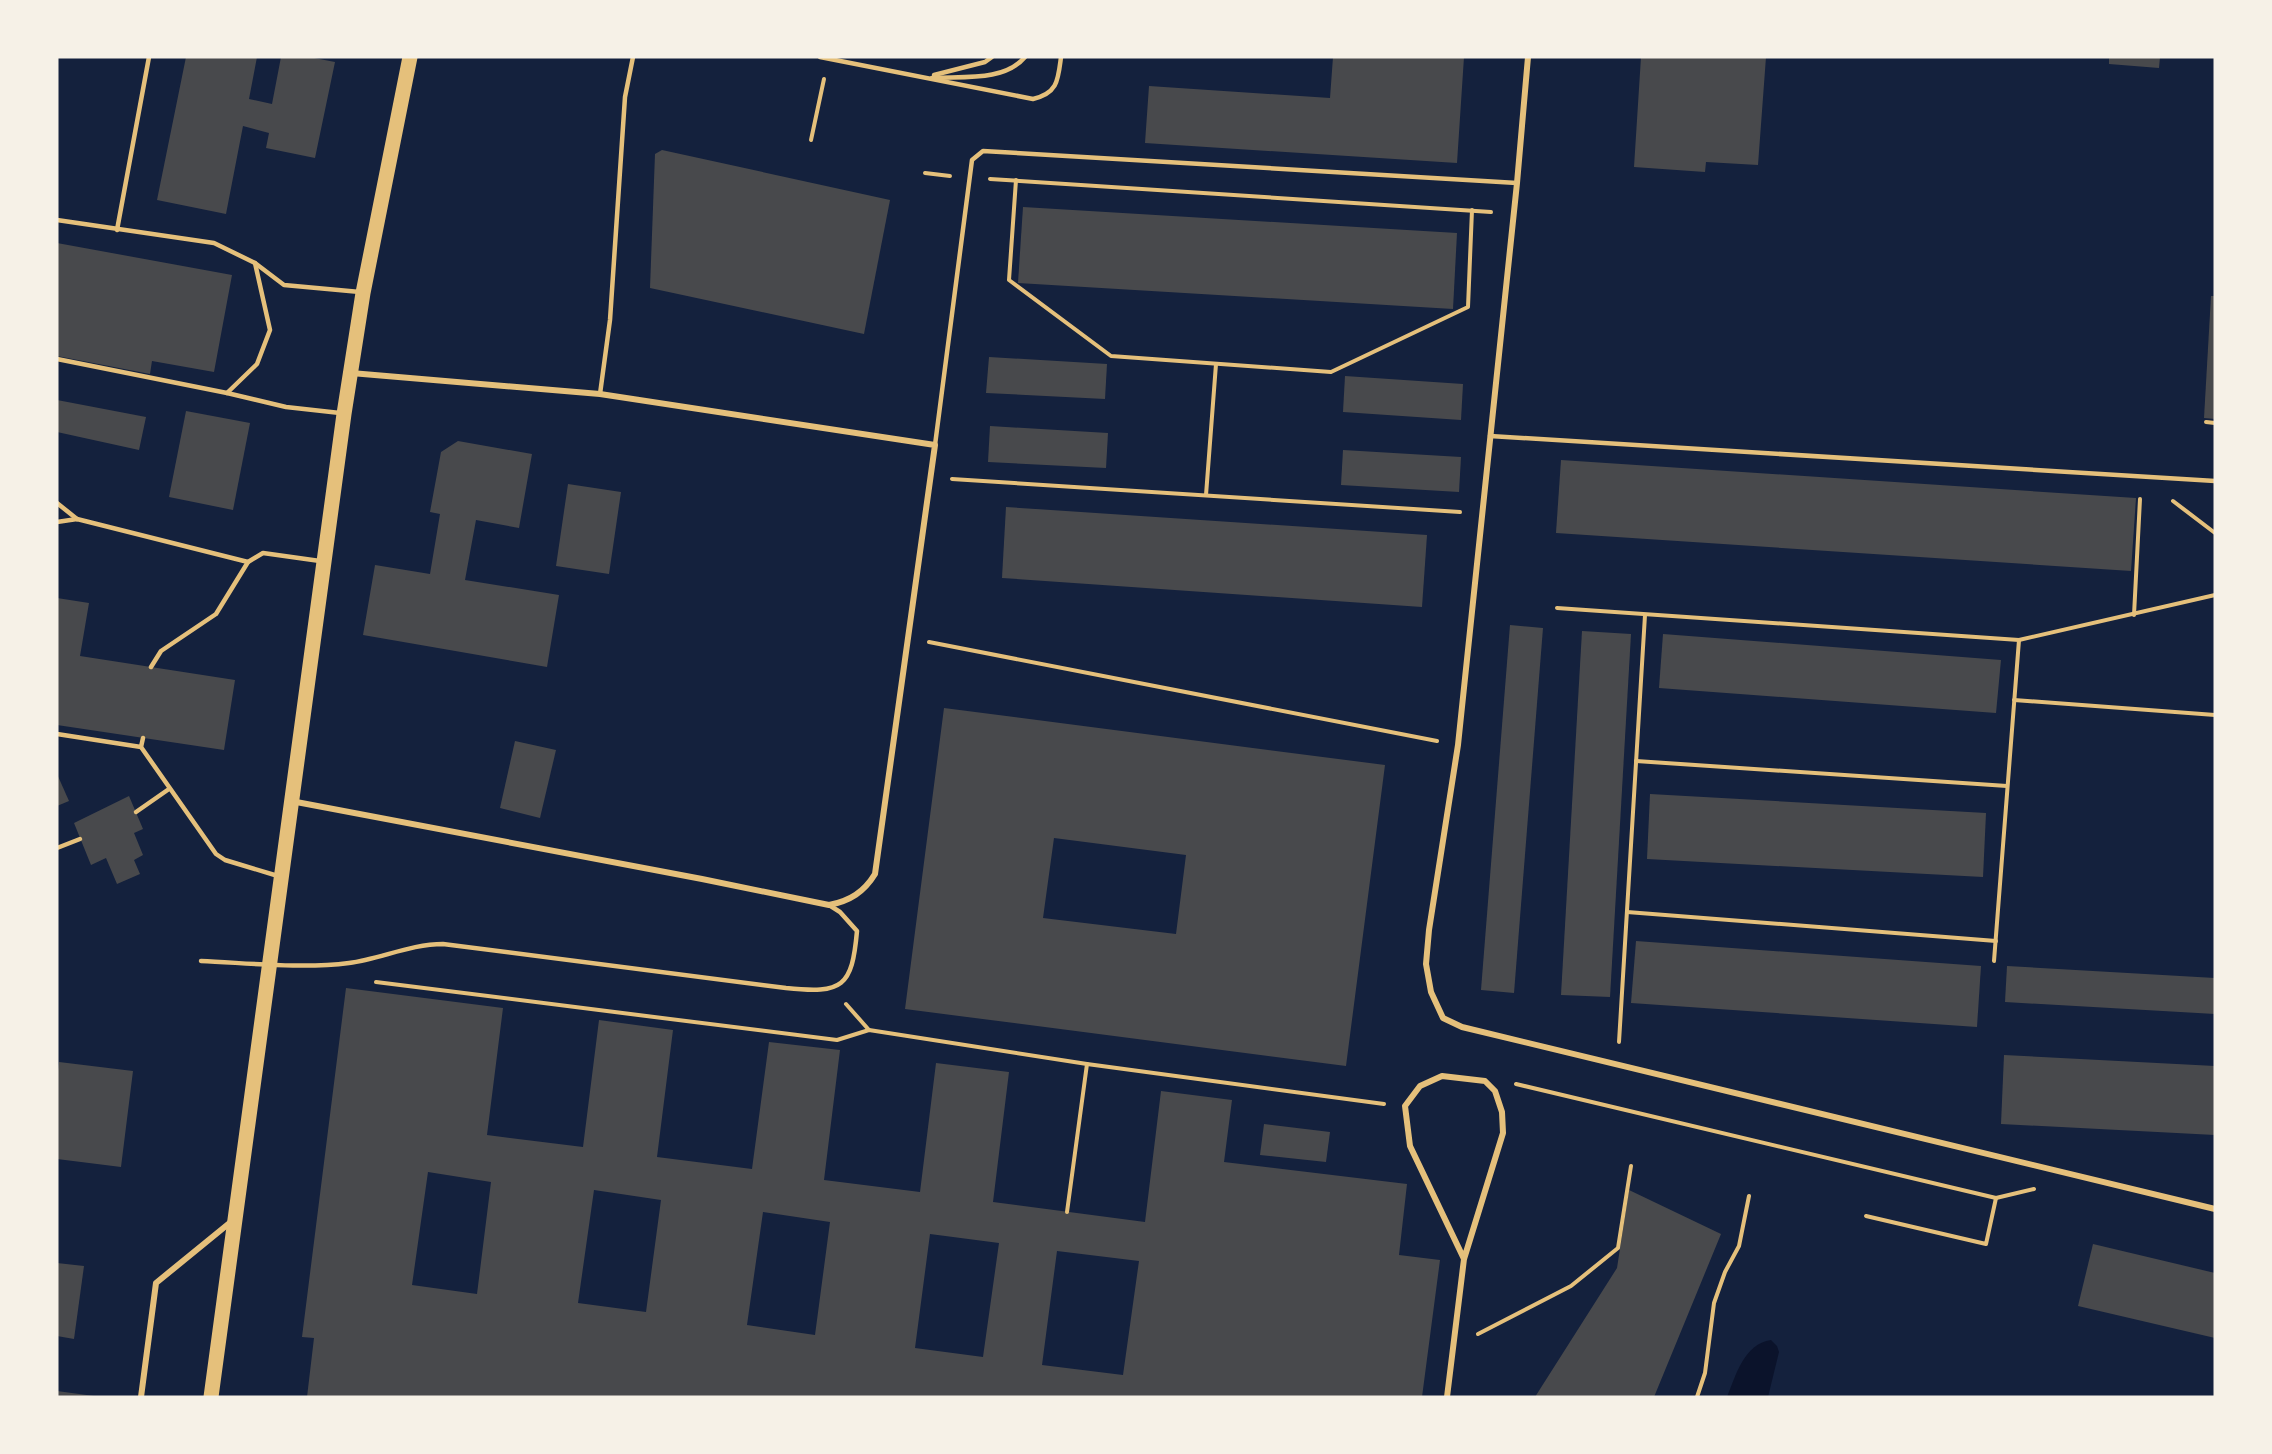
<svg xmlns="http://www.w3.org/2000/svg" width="2272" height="1454" viewBox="0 0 2272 1454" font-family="'Varela Round',sans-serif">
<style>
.water{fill:#0b132b}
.building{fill:#48494c;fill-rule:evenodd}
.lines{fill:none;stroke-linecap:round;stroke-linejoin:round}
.path{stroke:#e5c07b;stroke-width:4}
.service{stroke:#e5c07b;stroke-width:4.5}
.minor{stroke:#e5c07b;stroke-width:6}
.primary{stroke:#e5c07b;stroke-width:15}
</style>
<rect width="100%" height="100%" fill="#14213d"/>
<path class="water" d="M1771,1340L1777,1346L1779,1352L1768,1397H1727C1736,1375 1744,1344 1771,1340Z"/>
<g class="building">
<polygon points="186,57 257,57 249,99 272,104 281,57 309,57 335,62 315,158 266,148 269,133 243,126 226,214 157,200"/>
<polygon points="1333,57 1464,57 1457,163 1145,143 1149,86 1330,98"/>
<polygon points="1641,57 1766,57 1758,165 1706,162 1705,172 1634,167"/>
<polygon points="2109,57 2160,57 2159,68 2109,64"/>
<polygon points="662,150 890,200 864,334 650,288 655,154"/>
<polygon points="1023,207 1457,233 1453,309 1018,283"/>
<polygon points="57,243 232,275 214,372 152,361 150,374 57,356"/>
<polygon points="2211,296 2215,296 2215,419 2204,418"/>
<polygon points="989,357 1107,364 1105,399 986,393"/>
<polygon points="1345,376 1463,384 1461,420 1343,412"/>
<polygon points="57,400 146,417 139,450 57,432"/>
<polygon points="186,411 250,423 233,510 169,497"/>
<polygon points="990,426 1108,433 1106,468 988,462"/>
<polygon points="458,441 532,454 519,528 476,520 465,580 559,595 547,667 363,635 375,565 430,574 440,514 430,512 441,452"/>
<polygon points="1343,450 1461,457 1459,492 1341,485"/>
<polygon points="1561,460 2136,498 2131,571 1556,533"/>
<polygon points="568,484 621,492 609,574 556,566"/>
<polygon points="1006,507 1427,535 1422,607 1002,578"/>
<polygon points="57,598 89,603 80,656 235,680 224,750 57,725"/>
<polygon points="1510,625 1543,628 1514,993 1481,990"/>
<polygon points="1582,631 1631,634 1610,997 1561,995"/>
<polygon points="1663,634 2001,660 1996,713 1659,688"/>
<path d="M944,708L1385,765L1346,1066L905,1009ZM1054,838L1186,855L1176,934L1043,918Z"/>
<polygon points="515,741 556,750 540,818 500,808"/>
<polygon points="57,774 69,801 57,806"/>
<polygon points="1650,794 1986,813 1983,877 1647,859"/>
<polygon points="129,796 143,829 134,833 143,855 134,860 140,874 117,884 106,858 91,865 74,823"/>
<polygon points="1636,941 1981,966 1977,1027 1631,1003"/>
<polygon points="2007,966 2215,978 2215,1014 2005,1002"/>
<path d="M346,988L503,1008L487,1135L583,1147L599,1020L673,1030L657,1157L752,1169L769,1042L840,1050L824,1180L920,1192L936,1063L1009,1072L993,1202L1145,1222L1161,1091L1232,1100L1224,1162L1407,1184L1399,1255L1440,1260L1422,1397H307L314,1338L302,1337ZM428,1172L491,1182L477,1294L412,1285ZM594,1190L661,1200L646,1312L578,1303ZM763,1212L830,1222L815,1335L747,1325ZM930,1234L999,1243L983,1357L915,1348ZM1057,1251L1139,1261L1123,1375L1042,1365Z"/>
<polygon points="2004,1055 2215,1066 2215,1135 2001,1124"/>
<polygon points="59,1062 133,1071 121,1167 57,1159 57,1079"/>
<polygon points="1264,1124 1330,1132 1326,1162 1260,1155"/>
<polygon points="1629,1190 1721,1234 1654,1397 1535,1397 1617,1268"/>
<polygon points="2093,1244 2215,1273 2215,1338 2078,1306"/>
<polygon points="57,1263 84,1266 74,1339 57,1336"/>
<polygon points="57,1391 94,1396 94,1397 57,1397"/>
</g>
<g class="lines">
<g class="path">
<polyline points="811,140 824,79"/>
<polyline points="925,173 950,176"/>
<polyline points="990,179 1491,212"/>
<polyline points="1016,180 1009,280 1111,356 1331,372 1468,307 1472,210"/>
<polyline points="2206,422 2215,423"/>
<polyline points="952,479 1460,512"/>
<polyline points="1206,495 1216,364"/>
<polyline points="2173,501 2215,533"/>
<polyline points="1557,608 2019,640 2215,595"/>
<polyline points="2134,615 2140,499"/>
<polyline points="929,642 1437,741"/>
<polyline points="2014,700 2215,715"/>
<polyline points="1636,761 2007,786"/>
<polyline points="1627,912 1996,941"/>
<polyline points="1994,961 2019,640"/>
<polyline points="376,982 837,1040 869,1030 1087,1064 1384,1104"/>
<polyline points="846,1004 869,1030"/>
<polyline points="1619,1042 1645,615"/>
<polyline points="1516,1084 1996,1198 2034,1189"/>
<polyline points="1067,1212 1087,1064"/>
<polyline points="1866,1216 1986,1244 1996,1198"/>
<polyline points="1478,1334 1571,1286 1618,1248 1631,1166"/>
<polyline points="1697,1397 1705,1373 1714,1303 1725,1272 1739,1246 1749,1196"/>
</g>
<g class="service">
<path d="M820,57L1033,99C1058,93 1058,80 1061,57"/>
<polyline points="934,75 985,62 992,57"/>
<path d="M932,78C962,76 1004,82 1025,57"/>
<polyline points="57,220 214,243 255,263 284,285 360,292"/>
<polyline points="117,230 149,57"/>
<polyline points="57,359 227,393 286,407 340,413"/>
<polyline points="227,393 257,364 270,330 255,263"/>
<polyline points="600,394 610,320 625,97 633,57"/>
<polyline points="1490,436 2215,481"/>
<polyline points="935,445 972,160 983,151 1517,183"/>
<polyline points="57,503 77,519"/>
<polyline points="57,522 77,519 248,562"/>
<polyline points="151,667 161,651 216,614 248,562 263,553 320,561"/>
<polyline points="57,734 141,747"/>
<polyline points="143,738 141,747 216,854 225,860 278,876"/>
<polyline points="136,812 169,789"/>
<polyline points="57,848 80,839"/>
<path d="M201,961C248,963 302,969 349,963C380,959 411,944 443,944L786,988C843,994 852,987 857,931L840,912L829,905"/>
</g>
<g class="minor">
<polyline points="1528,57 1517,183 1458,745 1429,930 1426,964 1431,992 1443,1018 1462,1027 2215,1209"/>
<path d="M291,801L702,879L829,905C850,901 864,892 875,874L935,445L600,394L351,373"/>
<polyline points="141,1397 156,1283 232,1221"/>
<polyline points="1447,1397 1464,1259 1503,1133 1502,1112 1495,1091 1485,1081 1442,1076 1420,1086 1405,1106 1410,1146 1464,1259"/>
</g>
<polyline class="primary" points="211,1397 344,414 363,293 410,57"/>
</g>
<rect width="2272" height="1454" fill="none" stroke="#f6f1e7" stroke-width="117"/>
</svg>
